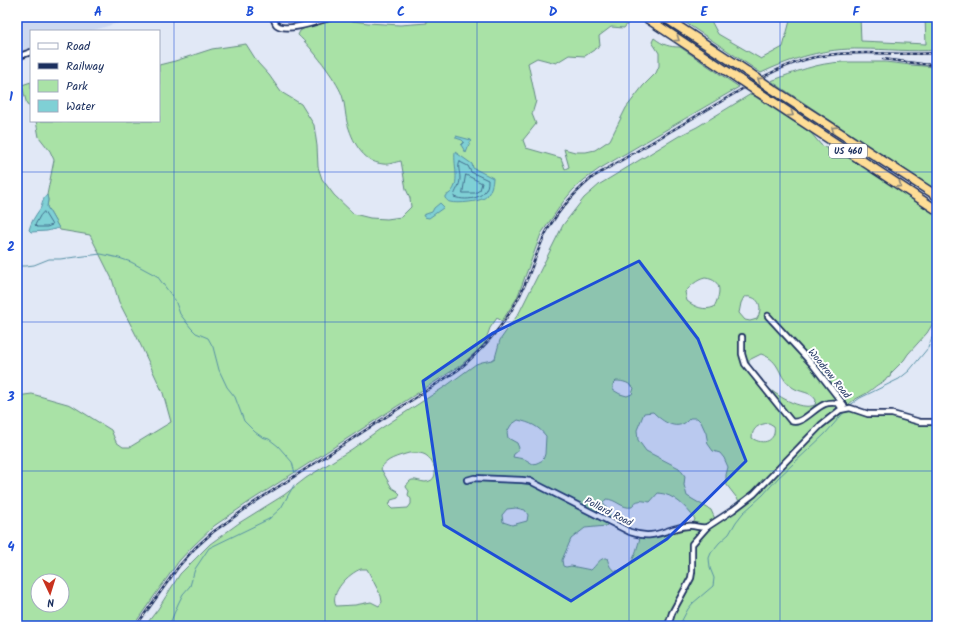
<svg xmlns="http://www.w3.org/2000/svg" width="954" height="643" viewBox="0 0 954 643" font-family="Kalam,sans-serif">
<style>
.built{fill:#ccd8f0}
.green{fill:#a9e2a6;stroke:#628882;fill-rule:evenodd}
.water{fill:#7fd0d5;stroke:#5790a5}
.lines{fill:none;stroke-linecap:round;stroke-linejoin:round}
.shore{stroke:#436f8e;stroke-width:1}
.stream{stroke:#5790a5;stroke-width:1}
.street-casing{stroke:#1b2f5e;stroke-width:8}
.highway-casing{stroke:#1b2f5e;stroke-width:11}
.street{stroke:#fff;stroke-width:4.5}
.highway{stroke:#fedd96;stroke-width:8}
.rail-casing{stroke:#1b2f5e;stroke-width:2.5}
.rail{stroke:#fff;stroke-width:1;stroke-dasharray:3;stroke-linecap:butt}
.highway-bridge-casing{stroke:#1b2f5e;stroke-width:11;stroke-linecap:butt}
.highway-bridge{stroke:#fedd96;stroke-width:8}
.oneway{stroke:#8c867a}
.marked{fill:#1d4ed8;fill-opacity:0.2;stroke:#1d4ed8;stroke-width:3;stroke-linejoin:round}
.grid{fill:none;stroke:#1d4ed8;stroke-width:1;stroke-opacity:0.55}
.labels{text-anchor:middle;stroke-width:4;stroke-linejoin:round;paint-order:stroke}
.shield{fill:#fff;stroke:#5f6d8e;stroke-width:1}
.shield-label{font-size:9px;font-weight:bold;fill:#1b2f5e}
.street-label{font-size:10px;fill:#1b2f5e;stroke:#fff}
.neatline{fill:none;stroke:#1d4ed8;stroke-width:1.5}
.grid-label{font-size:13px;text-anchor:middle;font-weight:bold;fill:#1d4ed8}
</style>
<rect width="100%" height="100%" fill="#e1e8f6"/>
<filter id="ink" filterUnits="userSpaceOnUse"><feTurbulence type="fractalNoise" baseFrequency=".025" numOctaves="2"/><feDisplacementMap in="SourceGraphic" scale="8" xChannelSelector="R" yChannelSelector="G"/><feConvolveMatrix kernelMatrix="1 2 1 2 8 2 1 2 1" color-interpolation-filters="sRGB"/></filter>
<g filter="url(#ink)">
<polygon class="built" points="17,17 138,17 91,31 31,31 31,51 17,55"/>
<g class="green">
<path d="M426,17H627L628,23L624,28L611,27L599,36L600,46L585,56L569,55L556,63L537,58L528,63L536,101L532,114L536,124L523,140L526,148L561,158L565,169L569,167L564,149L575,152H586L595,150L610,140L626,108L643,86L656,73L659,66V53L652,42L654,38C663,45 669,47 680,47L739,87L599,169L584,180L573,190L563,202L541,234L517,298L502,321L497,318L490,328L484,345L461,365L252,500L214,526L192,547L179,561L133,626H17V396L32,394L71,405L111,430L116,442L123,447H130L171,422L163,393L136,335L119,302L112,279L90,235L60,230L47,207L48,200L47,195L54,160L50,151L39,137L36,121H159V65L175,61L212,49L246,44L258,63L269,75L281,92L301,104L314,125L317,146L318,167L322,179L334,195L354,214L370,218L387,219L401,217L411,207L410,198L406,189L401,161C395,162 389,165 383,164C362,162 352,140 347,122C345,113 345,103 342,95C336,79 311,47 298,35L300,31L305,28L339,19L368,23L400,25L427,23ZM38,581H62V605H38Z"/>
<path d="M677,17H709L718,34L761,59L783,47L791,17H860L861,41L926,44L925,17H937V50C911,52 886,49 861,49C825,48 793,58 761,73Z"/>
<path d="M843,62H885L911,65L937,67V191L771,81C795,72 817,63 843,62Z"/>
<polygon points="31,82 31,107 27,105 22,85"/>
<path d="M751,94L811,133L821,145L831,151L847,156L937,215V319L935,320L927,333L908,354L904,360L891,373L890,377L887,378L885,381C877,384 874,388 867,393C860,397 854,399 848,405L850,407L870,413L894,412L919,420L937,421V626H145L158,609L180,574L210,544L239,523L284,495L306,478L352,449L380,429L446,386L476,364L482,362L492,360L495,358L500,340L519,313L563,225L584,198L600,184L610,178L679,136L697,127ZM705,278C724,280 720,295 714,307C704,311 695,307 687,301L685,292C691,286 696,280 705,278ZM744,297C758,295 764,306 757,319L750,321L745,320L739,313L741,303ZM761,354C782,361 777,377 792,387C800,393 811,391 816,400L815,405C801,411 775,395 765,385C760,378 754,372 749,366V360ZM616,381C624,381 629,383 634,388L632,394L627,396L620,394L613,390V384ZM653,412C663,422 678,433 690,418H697L701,422L706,433L708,444L713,451L720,453L724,458L728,467L726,475V484L740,502L731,510L715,519L711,510L687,496L684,485L685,476L679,468L646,451L638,440L637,430L644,413ZM518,420C531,423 538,426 546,436L545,454L543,460C530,467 534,463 524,459C520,458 517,458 513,457L514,454L517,452L519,448L517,443L508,438L507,432L511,425ZM769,423L774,426C777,441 763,446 752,438C752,428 759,424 769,423ZM409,453C415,453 422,452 427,456C435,463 441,481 425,482C421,482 416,479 412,480C409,481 407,484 406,487L409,491L408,495L411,499V504L408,508L392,509L389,506L391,500L398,498L400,494L397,491L392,488L381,469C385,459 399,456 409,453ZM658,493C674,494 686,507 695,519L693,524L684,525L656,533L641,534C638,544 633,572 618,571C610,571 609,564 607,558C600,557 596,566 591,570L571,566L566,567L563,566L562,560L571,539L585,528L606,526L610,520L611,516L603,503L606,499C616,499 622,509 632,507C636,498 643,501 650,502ZM516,508L525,510L528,515L527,521L512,525L503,522L502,515L507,509ZM361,569H367L381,596L382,602L379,606L371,602L355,605L336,606C329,593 349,573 361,569Z"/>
</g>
<g class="water">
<polygon points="456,136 471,140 466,153 461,145 464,142 462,140 456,138"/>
<path d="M455,152L472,164L473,168L493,178C493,183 491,191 487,196C482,202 457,204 450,202C448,202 447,200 445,198V196C463,189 453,166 455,152Z"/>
<path d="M47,195L48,200L47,207L59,228L47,231L31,232L29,230C31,222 35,216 40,209C43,204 42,199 47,195Z"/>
<polygon points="440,203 444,207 443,208 429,218 424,217 423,215 432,212 434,208"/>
</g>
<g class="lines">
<g class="shore">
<path d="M460,162L468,166L471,172L488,180C489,198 468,202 454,197C455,190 460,187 460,178C460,172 457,166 460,162Z"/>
<polygon points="466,175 482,183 480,190 475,193 463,193"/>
<polygon points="44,212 52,225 47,227 37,227 35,225 40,216"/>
</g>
<g class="stream">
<polyline points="17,266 26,266 34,265 49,259 60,259 101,254 119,258 131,262 157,276 175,300 180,314 191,328 196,333 208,338 213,347 219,370 227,387 235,397 244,421 255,432 262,437 269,439 278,446 292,462 295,473"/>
<polyline points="849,406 860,398 899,379 909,371 928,348 937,324"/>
<polyline points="169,626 178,604 183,594 190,586 195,569 209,548 269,519 281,508 294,485"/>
<polyline points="679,626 688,609 693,603 713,586 714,578 710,568 709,558 711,553 719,543 729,534 736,522 743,513 763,495 778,478 825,434 846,410"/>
</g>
<defs>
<g id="street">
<path d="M273,17C274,19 275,24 277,25C287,33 321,20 332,17"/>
<polyline points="17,57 31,52"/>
<polyline points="768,316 813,365 844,405"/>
<path d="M742,337V354L745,364L791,421C801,426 814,408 825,404C829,402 834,403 838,403L842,409"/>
<path d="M467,480L474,478L522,480L530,481L630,532C656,541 665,528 688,526C695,525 701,529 707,527L733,510L754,494L821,425L840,410L850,408L868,414H892L920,422H937"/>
<polyline points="668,626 672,613 691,578 692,572 692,544 707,527"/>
</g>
<g id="highway">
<polyline points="645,17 740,80"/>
<polyline points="664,17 748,72"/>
<polyline points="771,88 937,196"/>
<polyline points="758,92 937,210"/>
</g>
</defs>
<use href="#street" class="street-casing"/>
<use href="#highway" class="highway-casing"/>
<use href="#street" class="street"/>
<use href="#highway" class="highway"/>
<defs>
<g id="rail">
<polyline points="883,59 922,64 937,65"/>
<path d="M136,626L179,566L195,548L213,532L255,502L458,370C482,350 502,328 517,301C528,281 534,259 543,239C554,214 573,194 593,177L749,85C774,70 800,58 829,55C865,50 901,56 937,53"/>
</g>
</defs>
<use href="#rail" class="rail-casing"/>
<use href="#rail" class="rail"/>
<defs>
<g id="highway-bridge">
<polyline points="748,72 771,88"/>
<polyline points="740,80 758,92"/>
</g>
</defs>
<use href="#highway-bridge" class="highway-bridge-casing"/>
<use href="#highway-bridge" class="highway-bridge"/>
</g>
<defs><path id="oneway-chevron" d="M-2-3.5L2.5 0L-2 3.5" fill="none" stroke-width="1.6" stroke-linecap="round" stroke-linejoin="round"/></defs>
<g class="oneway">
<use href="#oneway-chevron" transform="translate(677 39) rotate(34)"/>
<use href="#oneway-chevron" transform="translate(760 80) rotate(-147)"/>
<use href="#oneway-chevron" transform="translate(791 114) rotate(33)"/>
<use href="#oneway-chevron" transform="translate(834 129) rotate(-147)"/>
<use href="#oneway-chevron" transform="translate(899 185) rotate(33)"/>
</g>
</g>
<path class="marked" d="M639,261L698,339L746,461L667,539L571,601L444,525L423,381L493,333Z"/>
<path class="grid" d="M174,17V626M325,17V626M477,17V626M629,17V626M780,17V626M17,172H937M17,322H937M17,471H937"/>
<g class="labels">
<rect class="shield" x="829" y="144" width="38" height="14" rx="3"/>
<g class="shield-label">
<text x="848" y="154">US 460</text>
</g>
<g class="street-label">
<text transform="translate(830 373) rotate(51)" y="4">Woodrow Road</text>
<text transform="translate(609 511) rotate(27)" y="4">Pollard Road</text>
</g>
</g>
<rect width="954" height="643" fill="none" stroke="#fff" stroke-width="44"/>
<rect x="30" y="30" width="130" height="92" fill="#ffffff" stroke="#a4acbf"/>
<rect x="38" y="43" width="20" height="6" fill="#ffffff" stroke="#a4acbf"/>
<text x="66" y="50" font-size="12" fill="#1b2f5e">Road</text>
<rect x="38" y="63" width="20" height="6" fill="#1b2f5e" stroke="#a4acbf"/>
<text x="66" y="70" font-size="12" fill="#1b2f5e">Railway</text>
<rect x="38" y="80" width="20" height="12" fill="#a9e2a6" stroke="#a4acbf"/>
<text x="66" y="90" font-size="12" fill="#1b2f5e">Park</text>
<rect x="38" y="100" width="20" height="12" fill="#7fd0d5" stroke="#a4acbf"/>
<text x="66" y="110" font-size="12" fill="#1b2f5e">Water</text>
<g transform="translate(50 593) rotate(176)"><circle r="19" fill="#ffffff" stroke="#a4acbf"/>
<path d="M0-3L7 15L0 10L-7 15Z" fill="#c8321e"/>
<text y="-6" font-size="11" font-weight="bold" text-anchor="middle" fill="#1b2f5e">N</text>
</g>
<rect x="22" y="22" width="910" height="599" class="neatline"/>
<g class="grid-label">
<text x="98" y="16">A</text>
<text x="250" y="16">B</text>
<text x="401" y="16">C</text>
<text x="553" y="16">D</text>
<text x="704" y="16">E</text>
<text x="856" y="16">F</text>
<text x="11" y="101">1</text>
<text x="11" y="251">2</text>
<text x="11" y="401">3</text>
<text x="11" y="551">4</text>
</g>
</svg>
